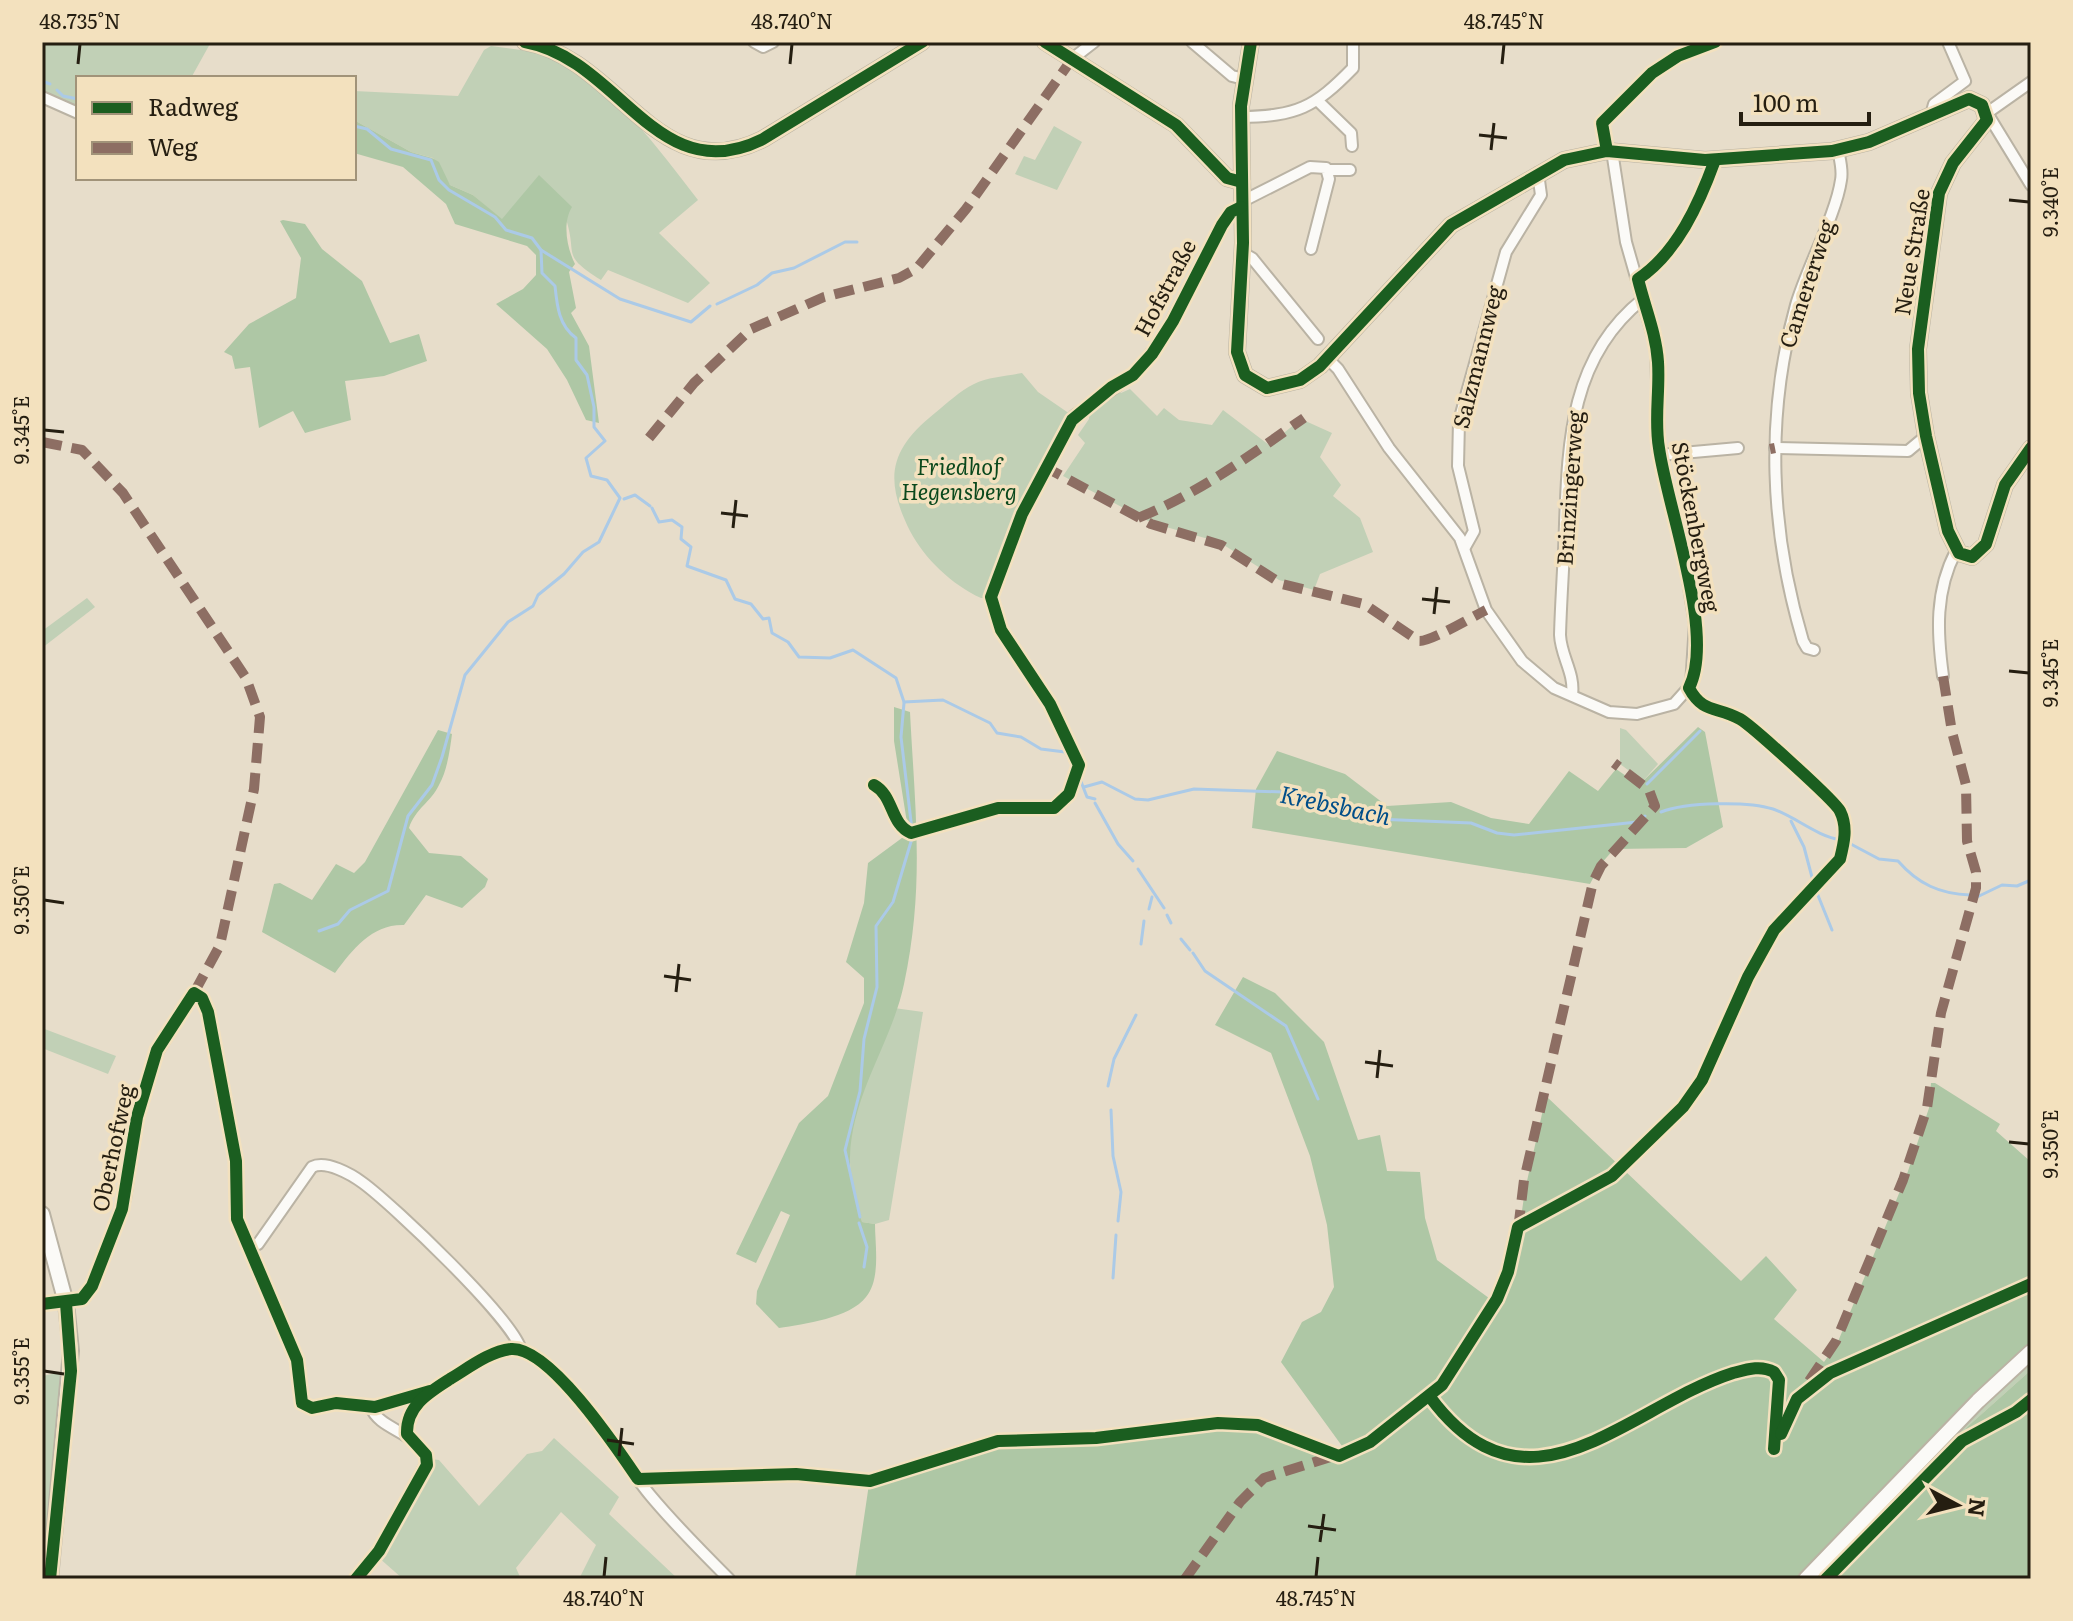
<svg xmlns="http://www.w3.org/2000/svg" width="2073" height="1621" viewBox="0 0 2073 1621" font-family="Literata,serif">
<style>
.green{fill:#c1d0b6}
.forest{fill:#aec7a5}
.lines{fill:none;stroke-linecap:round;stroke-linejoin:round}
.stream{stroke:#abcae7;stroke-width:3}
.street-casing{stroke:#bab3a4;stroke-width:14}
.secondary-casing{stroke:#bab3a4;stroke-width:18}
.street{stroke:#fbfaf7;stroke-width:10}
.secondary{stroke:#fbfaf7;stroke-width:14}
.quiet{stroke:#8d6e63;stroke-width:10;stroke-dasharray:20 10;stroke-linecap:butt}
.cycleway-casing{stroke:#f3e1be;stroke-width:17}
.cycleway{stroke:#1b5e20;stroke-width:12}
.ticks{fill:none;stroke:#251e11;stroke-width:3}
.labels{text-anchor:middle;stroke-width:7;stroke-linejoin:round;paint-order:stroke}
.street-label{font-size:22px;fill:#251e11;stroke:#f3e1be}
.park-label{font-size:22px;font-style:italic;fill:#0a481c;stroke:#f3e1be}
.water-label{font-size:24px;font-style:italic;fill:#004e89;stroke:#f3e1be}
.neatline{fill:none;stroke:#251e11;stroke-width:3}
.ticks-label{font-size:20px;text-anchor:middle;fill:#251e11}
</style>
<rect width="100%" height="100%" fill="#e7ddca"/>
<g class="green">
<polygon points="42,42 211,42 191,78 78,78 78,110 42,95"/>
<path d="M491,46C511,49 533,50 552,58C611,82 660,151 698,200L659,233L710,283L688,303L608,270L601,280C560,254 578,257 566,219C562,204 547,189 539,176L502,220L473,195L450,185L433,158L411,152L354,120V91L458,96L484,50Z"/>
<polygon points="1054,126 1082,142 1057,190 1015,174 1024,156 1035,160"/>
<path d="M1022,373L1038,392L1070,414L1022,507L1017,509L985,598H981C952,585 924,558 910,531C884,479 889,450 935,413C947,403 960,391 974,384C988,377 1007,376 1022,373Z"/>
<polygon points="1130,389 1157,416 1164,408 1179,420 1212,425 1223,410 1269,445 1301,419 1332,433 1320,457 1341,485 1333,496 1360,518 1373,552 1320,574 1314,590 1279,580 1219,542 1152,523 1063,476 1085,443 1078,435 1089,419 1089,409 1117,390 1121,393"/>
<polygon points="87,598 95,607 42,648 42,631"/>
<polygon points="1620,728 1626,730 1658,764 1643,781 1620,764"/>
<path d="M894,1008L923,1012L889,1220L875,1224L862,1222C858,1202 851,1183 850,1162C846,1110 878,1056 894,1008Z"/>
<polygon points="42,1028 116,1056 108,1074 42,1048"/>
<polygon points="2031,1360 2031,1370 1966,1428 1969,1440 1832,1579 1813,1579 1970,1416"/>
<polygon points="67,1371 46,1579 42,1579 42,1376"/>
<polygon points="554,1438 619,1497 609,1514 678,1579 579,1579 596,1545 561,1512 516,1568 521,1579 403,1579 378,1557 430,1459 439,1460 479,1506 527,1454 542,1451"/>
</g>
<g class="forest">
<path d="M354,120L411,152L432,158L439,162L450,185L473,195L502,219L539,175L572,207C562,223 567,248 575,264L569,272L576,308L571,313L589,346L599,423L586,420L567,380L547,349L496,304L523,289L536,275V255L527,246L455,224L446,204L403,167L354,153Z"/>
<polygon points="283,220 305,224 322,249 362,281 390,343 419,334 427,361 384,376 345,381 351,420 305,433 293,411 259,428 250,367 235,369 232,356 224,352 249,324 296,298 301,258 280,221"/>
<path d="M894,707L910,712C915,810 925,886 904,984C892,1042 852,1093 850,1157C849,1179 858,1201 862,1222L875,1224C875,1245 881,1279 866,1297C850,1318 804,1324 779,1328L756,1304L757,1291L790,1215L781,1211L756,1263L736,1254L799,1123L828,1096L864,1003V978L846,962L864,903L868,863L906,835L908,829L894,741Z"/>
<polygon points="1698,727 1705,732 1723,827 1686,848 1614,849 1600,865 1590,884 1252,828 1256,789 1277,751 1345,774 1387,806 1451,802 1491,818 1529,824 1569,771 1598,791 1616,769 1639,785"/>
<path d="M438,730L452,734C450,750 447,771 439,785C431,802 415,809 409,828L429,853L461,856L488,879L485,887L462,908L426,895L404,925C372,924 353,949 335,973L262,932L274,884L280,883L312,900L336,864L354,873L365,862Z"/>
<polygon points="1243,977 1275,993 1324,1042 1358,1140 1380,1135 1387,1171 1420,1172 1425,1218 1437,1260 1493,1301 1498,1303 1516,1252 1525,1190 1546,1096 1741,1281 1766,1256 1797,1290 1774,1319 1824,1362 1837,1344 1907,1174 1929,1108 1931,1083 1935,1083 2000,1124 1996,1131 2031,1162 2031,1343 1988,1383 1799,1579 855,1579 869,1484 999,1443 1092,1441 1218,1426 1259,1427 1315,1449 1328,1461 1344,1457 1342,1446 1281,1362 1302,1322 1321,1312 1334,1287 1327,1225 1310,1156 1271,1053 1215,1025"/>
<polygon points="2031,1370 2031,1579 1832,1579 1969,1440 1966,1428"/>
</g>
<g class="lines">
<g class="stream">
<polyline points="42,81 50,84"/>
<polyline points="57,90 63,96 78,99"/>
<polyline points="541,250 620,299 691,322 710,306"/>
<polyline points="717,304 757,285 772,273 794,268 845,242 857,242"/>
<polyline points="624,499 635,495 650,506"/>
<polyline points="652,508 659,522 672,520 682,527 681,539 691,547 687,566 726,580 735,599 751,604 763,619 769,618 772,633 788,642 799,657 830,658 853,650 896,678 904,702 943,700 990,723 997,733 1021,737 1041,749 1065,752 1075,771"/>
<polyline points="904,703 901,737 912,830"/>
<polyline points="1068,733 1071,741"/>
<polyline points="1080,779 1087,797 1095,799"/>
<polyline points="1647,784 1700,731"/>
<polyline points="1084,787 1102,782 1135,799 1148,800 1194,789 1283,792 1342,803 1376,819 1471,823 1497,833 1514,835 1637,822 1645,816"/>
<polyline points="1095,803 1118,844 1133,861"/>
<path d="M1661,812C1686,802 1748,801 1773,809C1796,817 1816,836 1841,840"/>
<polyline points="1791,821 1804,847 1813,881"/>
<path d="M1847,842L1879,859L1898,861C1918,884 1940,894 1970,895"/>
<polyline points="1138,869 1164,908"/>
<polyline points="1815,888 1832,930"/>
<polyline points="1977,897 2002,885 2017,886 2031,880"/>
<polyline points="1149,909 1152,897"/>
<polyline points="1167,915 1171,923"/>
<path d="M319,931L338,924L350,910L388,891L408,816L432,785L442,757L465,675L508,622L533,606L538,595L564,574L583,552L599,542L620,498L607,480L591,476L586,458L605,441L594,427V407L587,375L576,360V338C559,326 557,306 555,286L542,273L541,250L532,238L506,230L495,217L449,190L439,180L431,160L391,149L367,129L354,126"/>
<polyline points="1181,939 1190,950"/>
<polyline points="1141,944 1144,921"/>
<polyline points="1193,953 1205,971 1286,1026 1318,1099"/>
<polyline points="1108,1086 1114,1059 1136,1015"/>
<polyline points="1111,1110 1113,1156 1121,1192 1118,1221"/>
<polyline points="860,1217 845,1150 860,1091 864,1039 877,987 876,926 893,902 913,835"/>
<polyline points="859,1223 867,1247 864,1267"/>
<polyline points="1113,1278 1116,1235"/>
</g>
<defs>
<g id="street">
<polyline points="754,42 763,47 773,42"/>
<polyline points="1192,42 1232,76 1244,79"/>
<polyline points="1072,59 1094,42"/>
<polyline points="2031,82 1987,113 2031,185"/>
<polyline points="42,97 78,113"/>
<polyline points="1318,101 1351,133 1352,146"/>
<polyline points="1931,115 1934,104 1965,81 1948,42"/>
<path d="M1241,117C1297,116 1314,108 1353,68V42"/>
<polyline points="1607,151 1602,123 1652,73 1678,56 1715,42"/>
<polyline points="1329,170 1350,170"/>
<polyline points="1241,202 1310,167 1326,168 1329,179 1311,249"/>
<polyline points="1243,253 1252,258 1318,339"/>
<path d="M1638,279C1677,253 1699,204 1715,160"/>
<polyline points="1328,359 1338,369 1389,448 1460,538 1486,610 1522,661 1554,688 1609,712 1637,714 1674,704 1691,685 1695,624 1685,562 1659,449 1656,347 1626,242 1612,151"/>
<polyline points="1775,448 1908,451 1926,436"/>
<polyline points="1660,455 1738,448"/>
<polyline points="1047,468 1074,416 1133,375 1161,341 1222,225 1231,212 1241,207"/>
<polyline points="1465,547 1474,531 1458,466 1459,421 1506,252 1541,195 1538,173"/>
<path d="M1814,650L1807,648L1803,641C1770,531 1765,416 1796,305C1807,267 1836,215 1841,180C1843,170 1840,160 1838,150"/>
<path d="M1943,676C1937,632 1935,591 1956,551"/>
<path d="M1572,695C1575,673 1561,657 1560,635C1561,598 1564,561 1565,524C1568,440 1571,356 1643,299"/>
<path d="M249,1248L258,1244L312,1167C326,1160 351,1174 363,1183C393,1205 513,1319 521,1350"/>
<polyline points="66,1303 84,1298 92,1286 125,1199 137,1117 155,1056 194,993 202,998 208,1012 236,1161 237,1219 297,1360 302,1403 312,1408 336,1403 375,1407 430,1391"/>
<path d="M407,1434C406,1404 431,1391 454,1377C473,1365 498,1345 521,1350C560,1358 623,1463 650,1495C674,1524 702,1552 729,1579"/>
<path d="M356,1579L379,1551L427,1462C422,1432 379,1431 371,1407"/>
</g>
<g id="secondary">
<path d="M525,42C620,59 657,192 763,139L922,42"/>
<polyline points="1045,42 1176,125 1227,178 1242,182"/>
<polyline points="1251,42 1241,106 1243,243 1237,352 1245,375 1267,388 1300,380 1320,366 1451,225 1564,160 1607,151 1705,160 1832,151 1869,142 1969,99 1982,105 1987,120 1953,163 1939,193 1918,349 1919,393 1926,436 1948,531 1959,553 1972,557 1986,544 2005,485 2031,448"/>
<polyline points="42,1214 66,1303 71,1351 50,1579"/>
<polyline points="1806,1579 1978,1401 2031,1352"/>
</g>
</defs>
<use href="#street" class="street-casing"/>
<use href="#secondary" class="secondary-casing"/>
<use href="#street" class="street"/>
<use href="#secondary" class="secondary"/>
<g class="quiet">
<polyline points="649,438 694,383 751,329 824,297 899,278 917,268 966,209 1072,59"/>
<polyline points="42,442 82,450 123,493 246,678 260,717 254,789 220,945 194,993"/>
<polyline points="1770,449 1775,448"/>
<path d="M1044,472L1047,468L1151,524L1221,545L1282,584L1364,604L1419,641C1430,642 1472,617 1486,610"/>
<path d="M1138,518C1201,492 1249,456 1304,418"/>
<polyline points="1518,1230 1524,1180 1593,882 1601,866 1655,806 1649,790 1614,763"/>
<polyline points="1809,1381 1836,1341 1903,1180 1927,1108 1941,1013 1976,888 1976,872 1967,841 1966,785 1952,732 1943,676"/>
<polyline points="1185,1579 1240,1502 1264,1478 1334,1456"/>
</g>
<defs>
<g id="cycleway">
<path d="M525,42C620,59 657,192 763,139L922,42"/>
<polyline points="1045,42 1176,125 1227,178 1242,182"/>
<polyline points="1251,42 1241,106 1243,243 1237,352 1245,375 1267,388 1300,380 1320,366 1451,225 1564,160 1607,151 1705,160 1832,151 1869,142 1969,99 1982,105 1987,120 1953,163 1939,193 1918,349 1919,393 1926,436 1948,531 1959,553 1972,557 1986,544 2005,485 2031,448"/>
<polyline points="1607,151 1602,123 1652,73 1678,56 1715,42"/>
<path d="M874,785C894,796 890,824 911,833L998,808H1054L1069,794L1079,765L1050,704L1001,630L991,597L1022,514L1072,420L1112,387L1133,375L1152,354L1173,321L1222,225L1231,212L1241,207"/>
<polyline points="42,1304 82,1299 92,1286 122,1209 137,1117 157,1050 194,993 202,998 208,1012 236,1161 237,1219 297,1360 302,1403 312,1408 336,1403 375,1407 430,1391"/>
<path d="M1430,1397C1528,1529 1627,1407 1733,1373C1748,1369 1761,1365 1774,1372L1779,1380L1774,1449"/>
<polyline points="1781,1434 1797,1399 1830,1373 2031,1284"/>
<polyline points="50,1579 71,1371 66,1303"/>
<path d="M356,1579L379,1551L427,1465L426,1455L407,1434C406,1406 428,1393 450,1379C467,1369 490,1351 511,1349C549,1346 617,1448 638,1479L796,1474L870,1481L998,1441L1096,1438L1218,1423L1258,1425L1339,1456L1370,1442L1442,1385L1497,1299L1508,1272L1518,1227L1612,1176L1683,1107L1702,1080L1748,977L1774,930L1840,859C1844,843 1848,827 1840,811C1835,801 1752,726 1740,719C1717,706 1703,714 1689,688C1716,635 1667,507 1659,448C1654,420 1660,391 1658,362C1656,333 1645,308 1638,279C1677,253 1699,204 1715,160"/>
<polyline points="1826,1579 1962,1441 2016,1412 2031,1400"/>
</g>
</defs>
<use href="#cycleway" class="cycleway-casing"/>
<use href="#cycleway" class="cycleway"/>
</g>
<path class="ticks" d="M78,64L80,44M790,64L792,44M1502,64L1504,44M1479,135L1507,138M1491,150L1494,123M2009,200L2029,202M44,430L64,432M721,513L748,516M733,528L736,500M1422,599L1450,602M1434,614L1437,587M2009,671L2029,673M44,900L64,903M664,976L691,980M676,992L679,964M1365,1062L1393,1066M1377,1078L1380,1050M2009,1142L2029,1144M44,1371L64,1374M607,1440L634,1444M619,1456L622,1428M1308,1526L1336,1530M1320,1542L1324,1514M604,1577L606,1557M1316,1577L1318,1557"/>
<g class="labels">
<g class="street-label">
<text transform="translate(1912 252) rotate(-81)" y="8">Neue Straße</text>
<text transform="translate(1807 284) rotate(-72)" y="8">Camererweg</text>
<text transform="translate(1165 288) rotate(-62)" y="8">Hofstraße</text>
<text transform="translate(1478 357) rotate(-76)" y="8">Salzmannweg</text>
<text transform="translate(1570 488) rotate(-86)" y="8">Brinzingerweg</text>
<text transform="translate(1696 527) rotate(79)" y="8">Stöckenbergweg</text>
<text transform="translate(113 1148) rotate(-78)" y="8">Oberhofweg</text>
</g>
<g class="park-label">
<text x="959" y="475">Friedhof<tspan x="959" dy="25">Hegensberg</tspan></text>
</g>
<g class="water-label">
<text transform="translate(1335 806) rotate(12)" y="8">Krebsbach</text>
</g>
</g>
<rect width="2073" height="1621" fill="none" stroke="#f3e1be" stroke-width="88"/>
<rect x="76" y="76" width="280" height="104" fill="#f3e1be" stroke="#a19379" stroke-width="2"/>
<rect x="92" y="102" width="40" height="12" fill="#1b5e20" stroke="#a19379" stroke-width="2"/>
<text x="148" y="116" font-size="24" fill="#251e11">Radweg</text>
<rect x="92" y="142" width="40" height="12" fill="#8d6e63" stroke="#a19379" stroke-width="2"/>
<text x="148" y="156" font-size="24" fill="#251e11">Weg</text>
<g transform="translate(1957 1505) rotate(97)" stroke="#f3e1be" stroke-width="6" paint-order="stroke">
<path d="M0-6L14 30L0 20L-14 30Z" fill="#251e11"/>
<text y="-12" font-size="22" font-weight="bold" text-anchor="middle" fill="#251e11">N</text>
</g>
<path d="M1741 112v12h128v-12" fill="none" stroke="#251e11" stroke-width="4"/>
<text x="1753" y="112" font-size="24" fill="#251e11" stroke="#f3e1be" stroke-width="6" paint-order="stroke">100 m</text>
<rect x="44" y="44" width="1985" height="1533" class="neatline"/>
<g class="ticks-label">
<text x="80" y="29">48.735°N</text>
<text x="792" y="29">48.740°N</text>
<text x="1504" y="29">48.745°N</text>
<text transform="translate(2051 202) rotate(-90)" y="7">9.340°E</text>
<text transform="translate(22 430) rotate(-90)" y="7">9.345°E</text>
<text transform="translate(2051 673) rotate(-90)" y="7">9.345°E</text>
<text transform="translate(22 900) rotate(-90)" y="7">9.350°E</text>
<text transform="translate(2051 1144) rotate(-90)" y="7">9.350°E</text>
<text transform="translate(22 1371) rotate(-90)" y="7">9.355°E</text>
<text x="604" y="1606">48.740°N</text>
<text x="1316" y="1606">48.745°N</text>
</g>
</svg>
